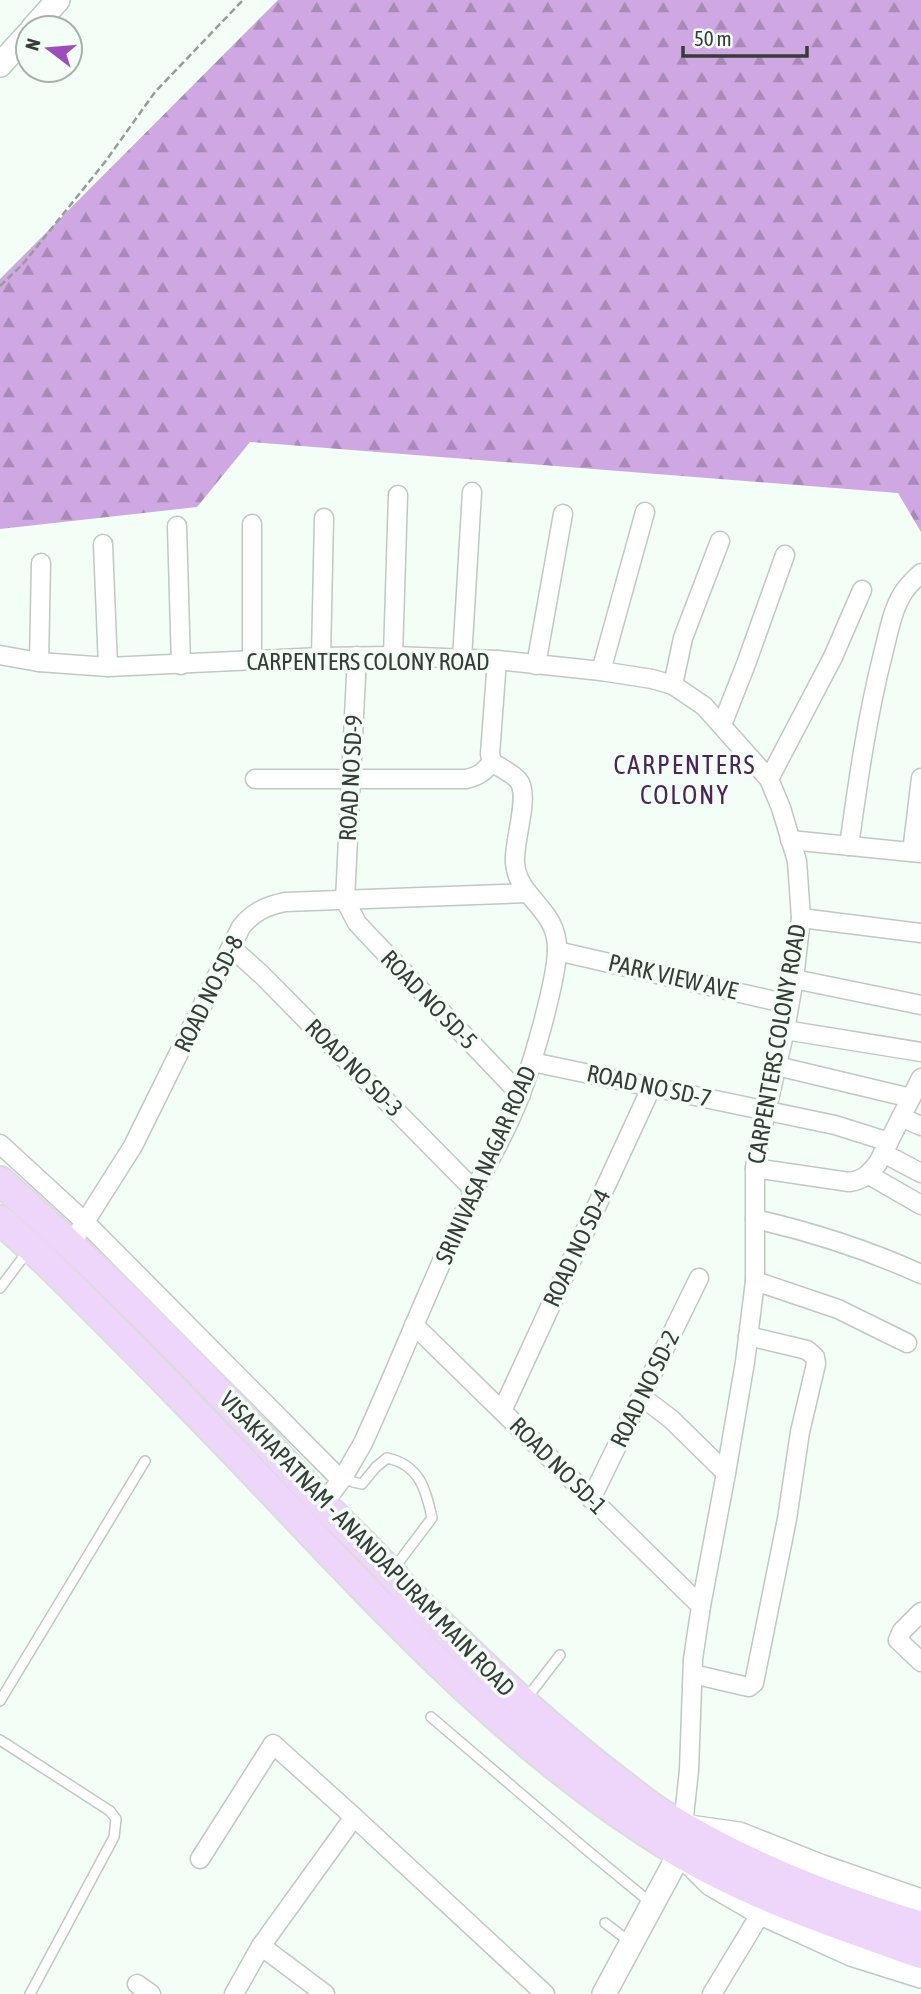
<svg xmlns="http://www.w3.org/2000/svg" width="921" height="1994" viewBox="0 0 921 1994" font-family="'Asap Condensed',sans-serif">
<style>
.forest{fill:url(#forest-firs)}
.lines{fill:none;stroke-linecap:round;stroke-linejoin:round}
.service-casing{stroke:#bec9c1;stroke-width:12}
.minor-casing{stroke:#bec9c1;stroke-width:21}
.tertiary-casing{stroke:#bec9c1;stroke-width:26}
.primary-casing{stroke:#dbdcdb;stroke-width:32}
.path{stroke:#959d97;stroke-width:2.5;stroke-dasharray:7 3.5;stroke-linecap:butt}
.service{stroke:#fff;stroke-width:9}
.minor{stroke:#fff;stroke-width:18}
.tertiary{stroke:#fff;stroke-width:23}
.primary{stroke:#eed5fa;stroke-width:28}
.labels{text-anchor:middle;stroke-width:7;stroke-linejoin:round;paint-order:stroke}
.street-label{font-size:24px;fill:#383c39;stroke:#f2fef6}
.neighbourhood-label{font-size:26px;letter-spacing:2px;fill:#4a245a;stroke:#f2fef6}
</style>
<defs>
<pattern id="forest-firs" width="22" height="20" patternUnits="userSpaceOnUse" patternTransform="scale(1.75)"><rect width="22" height="20" fill="#cfa7e2"/><path d="M5 1l3.5 6h-7zM16 11l3.5 6h-7z" fill="#a989b8"/></pattern>
</defs>
<rect width="100%" height="100%" fill="#f2fef6"/>
<polygon class="forest" points="278,0 921,0 921,532 898,493 250,442 197,507 0,529 0,279"/>
<g class="lines">
<defs>
<g id="service">
<polyline points="0,1288 28,1251"/>
<path d="M344,1476L353,1482L362,1484L376,1467L387,1458C420,1465 426,1490 432,1518L392,1571"/>
<polyline points="526,1699 560,1655"/>
<polyline points="0,1701 145,1461"/>
<polyline points="431,1717 588,1851 651,1903"/>
<polyline points="0,1740 110,1811 116,1819 114,1837 30,1994"/>
<polyline points="605,1923 630,1942"/>
</g>
<g id="minor">
<polyline points="252,524 252,661"/>
<polyline points="177,526 181,665"/>
<polyline points="103,544 108,667"/>
<polyline points="0,655 39,662 108,667 321,657 393,656 497,660 601,671 652,679 673,685 704,706 769,779 781,808 797,861 801,918 794,979 785,1030 758,1147 755,1168 755,1281 745,1362 726,1473 701,1606 693,1659 689,1770 683,1826"/>
<polyline points="357,656 345,900 357,923 369,936 521,1095"/>
<polyline points="393,656 398,495"/>
<polyline points="321,657 324,518"/>
<polyline points="462,659 472,492"/>
<polyline points="39,662 41,563"/>
<polyline points="536,665 563,514"/>
<polyline points="601,671 645,512"/>
<polyline points="673,685 683,638 720,541"/>
<polyline points="722,725 746,664 785,555"/>
<path d="M255,779H466C479,776 484,772 492,762"/>
<polyline points="769,779 833,657 862,590"/>
<polyline points="790,840 921,853"/>
<path d="M849,846C858,781 867,717 883,654C888,635 892,610 903,593C908,585 915,579 921,573"/>
<polyline points="912,852 921,778"/>
<polyline points="801,918 921,933"/>
<polyline points="232,948 263,976 474,1190"/>
<polyline points="557,951 788,1004"/>
<polyline points="794,979 921,1005"/>
<polyline points="785,1030 921,1052"/>
<polyline points="532,1062 835,1125 889,1142"/>
<polyline points="777,1066 911,1098"/>
<polyline points="901,1117 921,1126"/>
<polyline points="0,1144 85,1222 341,1480"/>
<polyline points="883,1153 921,1173"/>
<path d="M755,1168L849,1182C864,1180 869,1174 878,1163L921,1078"/>
<polyline points="869,1175 921,1205"/>
<path d="M755,1219C812,1232 868,1250 921,1274"/>
<path d="M71,1244L133,1146L241,927C253,912 266,906 285,902L528,893"/>
<polyline points="755,1281 838,1309 907,1343"/>
<polyline points="414,1325 701,1606"/>
<polyline points="642,1397 671,1419 726,1473"/>
<polyline points="502,1411 652,1086"/>
<polyline points="591,1499 699,1278"/>
<path d="M323,1504L344,1476L363,1443C401,1360 434,1274 474,1191C486,1165 501,1141 512,1115C526,1084 535,1052 544,1019C549,998 556,974 557,952C559,908 518,900 515,863C513,842 531,795 518,780C512,773 500,768 492,762L490,754L497,660"/>
<polyline points="921,1612 902,1631 898,1640 921,1662"/>
<polyline points="693,1674 744,1686 749,1687 754,1683 787,1519 800,1432 816,1364 815,1357 807,1350 748,1336"/>
<polyline points="200,1859 273,1744 354,1817 545,1994"/>
<polyline points="261,1946 325,1994"/>
<polyline points="137,1984 151,1994"/>
<polyline points="234,1994 261,1946 354,1817"/>
<polyline points="712,1994 761,1913"/>
</g>
<g id="tertiary">
<polyline points="33,28 58,0"/>
<polyline points="0,65 28,34"/>
<polyline points="689,1827 739,1834 820,1866 921,1901"/>
<polyline points="604,1994 680,1853 711,1884 761,1913 851,1954 921,1976"/>
</g>
<g id="primary">
<path d="M0,1181C112,1280 217,1387 317,1498C346,1529 379,1556 405,1590C473,1656 540,1722 615,1779C631,1791 646,1804 662,1814C744,1865 830,1898 921,1926"/>
<path d="M0,1220C47,1260 90,1305 134,1349C183,1399 232,1449 280,1500C401,1628 525,1760 678,1852C754,1897 838,1925 921,1954"/>
</g>
</defs>
<use href="#service" class="service-casing"/>
<use href="#minor" class="minor-casing"/>
<use href="#tertiary" class="tertiary-casing"/>
<use href="#primary" class="primary-casing"/>
<polyline class="path" points="0,286 23,264 105,162 155,92 243,0"/>
<use href="#service" class="service"/>
<use href="#minor" class="minor"/>
<use href="#tertiary" class="tertiary"/>
<use href="#primary" class="primary"/>
</g>
<g class="labels">
<g class="street-label">
<text x="368" y="670">CARPENTERS COLONY ROAD</text>
<text transform="translate(351 778) rotate(-87)" y="8">ROAD NO SD-9</text>
<text transform="translate(673 977) rotate(13)" y="8">PARK VIEW AVE</text>
<text transform="translate(209 994) rotate(-64)" y="8">ROAD NO SD-8</text>
<text transform="translate(429 1000) rotate(46)" y="8">ROAD NO SD-5</text>
<text transform="translate(777 1044) rotate(-80)" y="8">CARPENTERS COLONY ROAD</text>
<text transform="translate(354 1068) rotate(45)" y="8">ROAD NO SD-3</text>
<text transform="translate(649 1086) rotate(12)" y="8">ROAD NO SD-7</text>
<text transform="translate(486 1165) rotate(-66)" y="8">SRINIVASA NAGAR ROAD</text>
<text transform="translate(577 1248) rotate(-65)" y="8">ROAD NO SD-4</text>
<text transform="translate(645 1389) rotate(-64)" y="8">ROAD NO SD-2</text>
<text transform="translate(558 1466) rotate(45)" y="8">ROAD NO SD-1</text>
<text transform="translate(367 1544) rotate(46)" y="8">VISAKHAPATNAM - ANANDAPURAM MAIN ROAD</text>
</g>
<g class="neighbourhood-label">
<text x="685" y="774">CARPENTERS<tspan x="685" dy="30">COLONY</tspan></text>
</g>
</g>
<g transform="translate(49 49) rotate(286)"><circle r="33" fill="#f2fef6" stroke="#a8b0aa" stroke-width="2"/>
<path d="M0-5L12 26L0 18L-12 26Z" fill="#9c4cbc"/>
<text y="-10" font-size="19" font-weight="bold" text-anchor="middle" fill="#383c39">N</text>
</g>
<path d="M683 46v10h124v-10" fill="none" stroke="#383c39" stroke-width="3.5"/>
<text x="694" y="46" font-size="21" fill="#383c39" stroke="#f2fef6" stroke-width="5" paint-order="stroke">50 m</text>
</svg>
